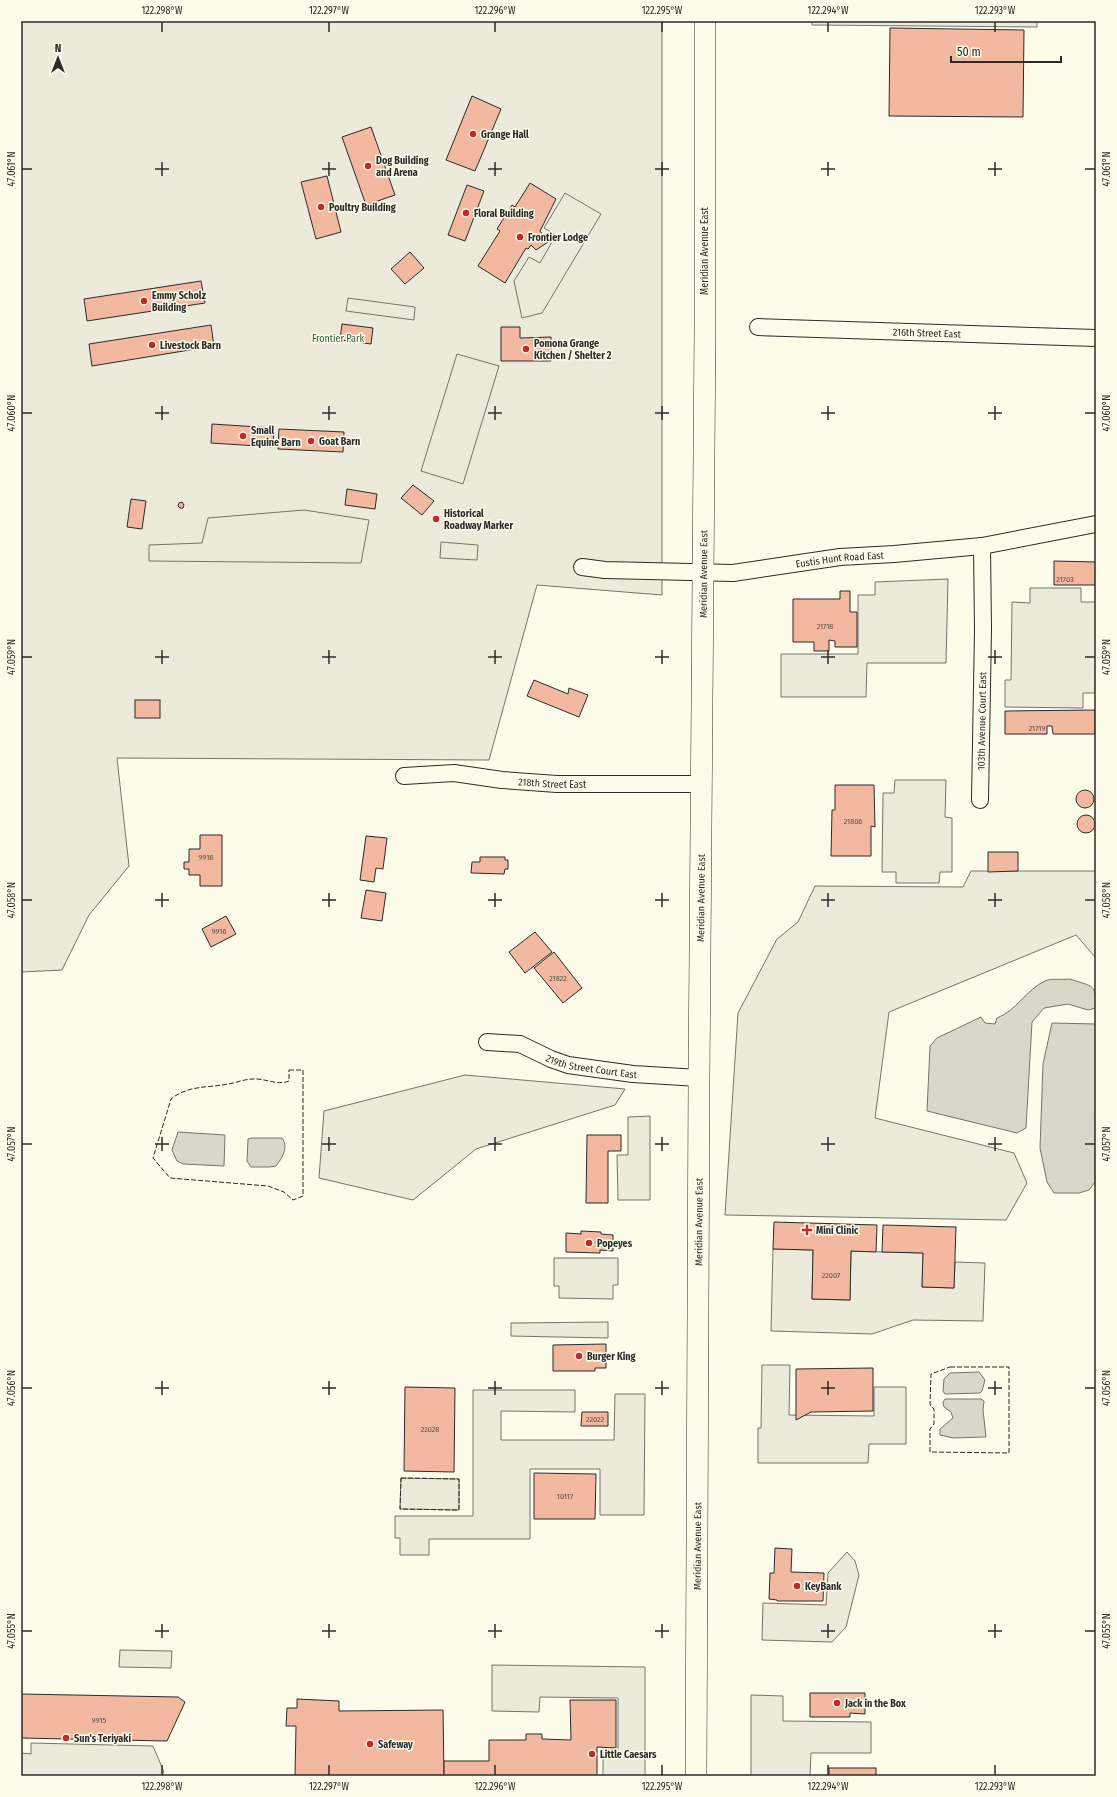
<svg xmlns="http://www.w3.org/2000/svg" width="1117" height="1797" viewBox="0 0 1117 1797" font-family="'Fira Sans Condensed',sans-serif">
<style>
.green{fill:#ecebdb;stroke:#74746e}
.parking{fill:#eceadb;stroke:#74746e}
.water{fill:#d8d7c9;stroke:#74746e}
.building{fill:#f2b8a0;stroke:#2b2b2b}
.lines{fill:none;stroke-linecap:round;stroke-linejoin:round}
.minor-casing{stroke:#2b2b2b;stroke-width:18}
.major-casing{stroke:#2b2b2b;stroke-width:22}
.minor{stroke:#fdfbea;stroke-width:16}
.major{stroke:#fdfbea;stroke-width:21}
.fence{stroke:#2b2b2b;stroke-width:1;stroke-dasharray:5 2;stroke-linecap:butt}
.ticks{fill:none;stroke:#2b2b2b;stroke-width:1.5}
.poi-dot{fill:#c62828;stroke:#fdfbea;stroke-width:1.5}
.labels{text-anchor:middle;stroke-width:3;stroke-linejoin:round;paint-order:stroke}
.number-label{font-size:8px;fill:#5d4e48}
.poi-label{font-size:10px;font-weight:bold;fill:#2b2b2b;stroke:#fdfbea;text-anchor:start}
.street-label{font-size:10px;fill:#2b2b2b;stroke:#fdfbea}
.park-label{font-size:10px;fill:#34623c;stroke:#fdfbea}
.neatline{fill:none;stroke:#2b2b2b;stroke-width:1.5}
.ticks-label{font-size:10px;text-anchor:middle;fill:#2b2b2b}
</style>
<rect width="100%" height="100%" fill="#fdfbea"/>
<g class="green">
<polygon points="21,21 662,21 662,595 537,585 489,760 117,758 129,866 89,915 62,970 21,972"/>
<polygon points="971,871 1096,871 1096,958 1076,935 889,1012 875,1118 1014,1153 1027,1183 1006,1220 725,1215 738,1013 777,939 798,922 815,886 963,887"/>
<polygon points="465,1075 625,1089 615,1105 476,1149 413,1200 319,1178 324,1111"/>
<polygon points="401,1478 459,1479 459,1510 400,1509"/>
</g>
<g class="parking">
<polygon points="812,21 1037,21 1037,27 812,25"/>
<polygon points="565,193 601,214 542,313 522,318 514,281 529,257 540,263 556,235 544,228"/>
<polygon points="348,298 415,307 414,320 346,311"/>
<polygon points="457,354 499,366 463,484 421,471"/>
<polygon points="304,510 369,520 361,563 149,561 149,545 202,543 208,518"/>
<polygon points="441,542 478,545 477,560 440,558"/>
<polygon points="948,579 946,663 867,663 866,697 781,697 781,654 858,654 858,595 875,595 875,582"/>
<polygon points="1030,588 1081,588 1081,602 1096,602 1095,693 1083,693 1083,708 1005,707 1005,680 1011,680 1012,602 1030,603"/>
<polygon points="895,780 946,780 945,817 952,818 952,872 940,872 939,883 896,883 896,872 882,872 883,793 894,793"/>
<polygon points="650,1116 650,1200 618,1200 617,1155 628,1155 628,1117"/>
<polygon points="773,1249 813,1250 812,1299 850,1300 851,1251 923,1253 922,1287 954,1288 955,1262 985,1263 983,1321 913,1320 872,1334 771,1331"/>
<polygon points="554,1258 618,1258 618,1285 613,1285 613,1299 559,1298 559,1286 554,1286"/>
<polygon points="608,1322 608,1338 511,1336 511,1323"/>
<polygon points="762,1365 790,1365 789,1415 874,1416 874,1387 906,1387 906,1444 869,1444 868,1463 758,1463 758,1428 761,1428"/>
<polygon points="473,1390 575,1390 575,1412 501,1411 501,1440 614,1440 615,1394 645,1394 644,1515 600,1515 600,1469 530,1469 530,1539 429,1539 429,1555 400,1555 400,1538 395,1538 395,1516 473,1516"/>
<polygon points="847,1552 855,1561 859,1575 846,1627 832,1642 762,1640 763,1603 826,1605 828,1573"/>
<polygon points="120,1650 172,1651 171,1668 119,1667"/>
<polygon points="492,1665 645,1667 645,1776 603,1776 603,1750 618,1749 618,1698 540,1697 539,1712 492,1711"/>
<polygon points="751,1695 783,1696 783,1721 871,1722 871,1753 811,1753 810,1776 751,1776"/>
<polygon points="31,1743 153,1746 164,1772 161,1776 21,1776 21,1753 31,1754"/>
</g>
<g class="water">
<path d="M1070,979C1093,987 1096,983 1096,1008L1088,1010L1068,1004L1044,1008L1032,1022L1026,1128L1017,1133L927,1111L930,1046L937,1038L981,1017L985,1023L995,1024L997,1018C1016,1011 1026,990 1045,981C1051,978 1063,980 1070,979Z"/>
<polygon points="1052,1023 1096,1024 1095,1182 1089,1190 1079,1193 1054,1193 1047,1182 1040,1148 1043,1064"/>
<polygon points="178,1132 225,1135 224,1166 183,1164 177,1161 172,1150"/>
<path d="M252,1138H282C289,1147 282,1158 276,1166L269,1167H251L247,1161L248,1139Z"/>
<polygon points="979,1372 985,1380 982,1391 980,1393 945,1394 943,1391 944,1379 950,1373"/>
<polygon points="945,1399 981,1399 984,1401 983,1410 986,1437 953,1438 940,1435 940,1429 953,1418 951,1412 944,1407 943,1402"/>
</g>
<g class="building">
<polygon points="890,28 1024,30 1023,117 889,116"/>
<polygon points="472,96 501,109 475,171 446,160"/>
<polygon points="371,127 395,195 366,205 342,137"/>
<polygon points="327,176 341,232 316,239 301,182"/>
<polygon points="530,183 556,199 540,231 548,242 536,250 531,245 528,249 526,248 505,283 478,266 500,231 497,229 512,205 515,207"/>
<polygon points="467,185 484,191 465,241 448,235"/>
<polygon points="410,252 424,268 405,284 391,269"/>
<polygon points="201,281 205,303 87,321 84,299"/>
<polygon points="342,324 373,328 371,344 340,340"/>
<polygon points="211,325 214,346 92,366 89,344"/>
<polygon points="501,327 520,327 520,338 551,337 551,361 501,361"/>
<polygon points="212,424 274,428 273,447 211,443"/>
<polygon points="279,429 344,432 343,452 278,449"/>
<polygon points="413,485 434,501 422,515 401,498"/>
<polygon points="347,489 377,494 375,509 345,505"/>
<polygon points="131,499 146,501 142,529 127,527"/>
<polygon points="182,502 184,505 183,508 180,508 178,506 179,503"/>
<polygon points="1054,561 1096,562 1096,585 1054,585"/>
<polygon points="840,591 850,591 850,612 857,612 857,647 835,647 835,641 829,640 829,651 814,651 814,642 793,642 793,599 840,599"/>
<polygon points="534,680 568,694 569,688 588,695 579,717 527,696"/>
<rect x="135" y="700" width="25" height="18"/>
<polygon points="1095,710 1095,734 1053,734 1052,726 1047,726 1047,734 1005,734 1005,711"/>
<polygon points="835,785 874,785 875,827 871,826 871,856 831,856 832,810 835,810"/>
<circle cx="1085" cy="799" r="9"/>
<circle cx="1086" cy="824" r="9"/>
<polygon points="200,835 222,835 222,886 200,886 200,875 189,875 189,869 184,869 184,862 189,862 189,849 200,849"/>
<polygon points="366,836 387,838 383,869 376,868 374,882 360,880"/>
<polygon points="988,852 1018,852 1018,871 988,872"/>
<polygon points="480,857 505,857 505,860 508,860 508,869 505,869 504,874 471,873 472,862 480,862"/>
<polygon points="366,890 386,893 382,921 361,918"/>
<polygon points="226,916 236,934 211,947 202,929"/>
<polygon points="535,932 552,952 525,973 509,952"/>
<polygon points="554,952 582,988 563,1003 534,968"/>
<polygon points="587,1135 621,1135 621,1151 608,1151 608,1203 586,1203"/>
<polygon points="774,1222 877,1225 876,1252 851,1251 850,1300 812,1299 813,1250 773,1249"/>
<polygon points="883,1225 956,1227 954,1288 922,1287 923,1253 882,1252"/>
<polygon points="581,1231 601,1232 601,1234 613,1235 613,1251 600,1250 600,1253 566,1252 566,1233 581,1234"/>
<polygon points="606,1344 606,1368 595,1368 595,1371 553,1371 553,1345"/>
<polygon points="873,1368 873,1411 811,1412 796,1420 796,1369"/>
<polygon points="405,1387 455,1388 454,1472 404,1471"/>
<polygon points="582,1412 608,1412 608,1426 581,1426"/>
<polygon points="534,1473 596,1474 595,1519 534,1519"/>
<polygon points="775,1548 792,1549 791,1572 824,1573 823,1601 777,1601 777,1600 769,1599 770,1573 774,1573"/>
<polygon points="810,1693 865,1693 865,1714 850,1713 850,1717 810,1717"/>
<polygon points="21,1694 178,1697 185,1702 167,1741 21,1738"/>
<polygon points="297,1699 339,1701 339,1711 443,1710 444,1776 295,1776 296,1726 286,1726 287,1708 297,1708"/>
<polygon points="570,1700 616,1700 616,1748 597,1747 597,1776 444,1776 444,1761 489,1761 489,1740 526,1740 526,1734 542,1734 542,1739 571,1740"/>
<rect x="829" y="1768" width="47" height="8"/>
</g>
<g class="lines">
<defs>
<g id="minor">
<path id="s1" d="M758,327L1096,338"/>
<path id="s2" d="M582,567L605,570L733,573L840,557L894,554L982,546L1096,524"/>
<path id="s3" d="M404,776L454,773L502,780L557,784H701"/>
<path id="s4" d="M980,800L983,630L982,546"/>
<path id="s5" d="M487,1042L520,1044L551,1059L568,1065L633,1074L699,1078"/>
</g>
<g id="major">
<path id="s6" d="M696,1776L699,1078L705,330V21"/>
</g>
</defs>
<use href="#minor" class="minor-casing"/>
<use href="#major" class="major-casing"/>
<use href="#minor" class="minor"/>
<use href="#major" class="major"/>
<g class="fence">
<path d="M289,1070H303V1196L293,1200L284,1192L268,1186L170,1178L153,1158L171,1099C188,1085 208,1088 228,1084C236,1083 244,1079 253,1079C265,1078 277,1086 289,1081Z"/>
<polygon points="950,1367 1009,1367 1009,1453 930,1452 930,1429 934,1424 934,1409 930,1405 931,1374"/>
<polygon points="401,1478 459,1479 459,1510 400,1509"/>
</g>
</g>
<path class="ticks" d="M162,22V32M329,22V32M495,22V32M662,22V32M828,22V32M995,22V32M162,162V176M329,162V176M495,162V176M662,162V176M828,162V176M995,162V176M22,169H32M155,169H169M322,169H336M488,169H502M655,169H669M821,169H835M988,169H1002M1085,169H1095M162,406V420M329,406V420M495,406V420M662,406V420M828,406V420M995,406V420M22,413H32M155,413H169M322,413H336M488,413H502M655,413H669M821,413H835M988,413H1002M1085,413H1095M162,650V664M329,650V664M495,650V664M662,650V664M828,650V664M995,650V664M22,657H32M155,657H169M322,657H336M488,657H502M655,657H669M821,657H835M988,657H1002M1085,657H1095M162,893V907M329,893V907M495,893V907M662,893V907M828,893V907M995,893V907M22,900H32M155,900H169M322,900H336M488,900H502M655,900H669M821,900H835M988,900H1002M1085,900H1095M162,1137V1151M329,1137V1151M495,1137V1151M662,1137V1151M828,1137V1151M995,1137V1151M22,1144H32M155,1144H169M322,1144H336M488,1144H502M655,1144H669M821,1144H835M988,1144H1002M1085,1144H1095M162,1381V1395M329,1381V1395M495,1381V1395M662,1381V1395M828,1381V1395M995,1381V1395M22,1388H32M155,1388H169M322,1388H336M488,1388H502M655,1388H669M821,1388H835M988,1388H1002M1085,1388H1095M162,1624V1638M329,1624V1638M495,1624V1638M662,1624V1638M828,1624V1638M995,1624V1638M22,1631H32M155,1631H169M322,1631H336M488,1631H502M655,1631H669M821,1631H835M988,1631H1002M1085,1631H1095M162,1765V1775M329,1765V1775M495,1765V1775M662,1765V1775M828,1765V1775M995,1765V1775"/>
<g class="poi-dot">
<circle cx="473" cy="134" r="4"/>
<circle cx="368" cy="166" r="4"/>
<circle cx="321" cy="207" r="4"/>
<circle cx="466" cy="213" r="4"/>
<circle cx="520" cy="237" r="4"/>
<circle cx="144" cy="301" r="4"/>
<circle cx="152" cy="345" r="4"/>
<circle cx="526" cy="349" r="4"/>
<circle cx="243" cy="436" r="4"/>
<circle cx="311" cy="441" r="4"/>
<circle cx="436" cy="519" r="4"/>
<path d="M805 1224h4v4h4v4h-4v4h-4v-4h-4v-4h4z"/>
<circle cx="589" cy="1243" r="4"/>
<circle cx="579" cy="1356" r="4"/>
<circle cx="797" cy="1586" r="4"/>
<circle cx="837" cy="1703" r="4"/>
<circle cx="66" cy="1738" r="4"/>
<circle cx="370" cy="1744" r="4"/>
<circle cx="592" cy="1754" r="4"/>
</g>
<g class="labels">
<g class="number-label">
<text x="1065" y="582">21703</text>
<text x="825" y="629">21718</text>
<text x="1037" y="731">21719</text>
<text x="853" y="824">21806</text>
<text x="206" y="860">9918</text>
<text x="219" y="934">9916</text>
<text x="558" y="981">21822</text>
<text x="831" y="1278">22007</text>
<text x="595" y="1422">22022</text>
<text x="430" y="1432">22028</text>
<text x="565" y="1499">10117</text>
<text x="99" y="1723">9915</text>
</g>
<g class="poi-label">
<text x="481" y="138">Grange Hall</text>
<text x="376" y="164">Dog Building<tspan x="376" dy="12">and Arena</tspan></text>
<text x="329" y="211">Poultry Building</text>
<text x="474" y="217">Floral Building</text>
<text x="528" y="241">Frontier Lodge</text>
<text x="152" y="299">Emmy Scholz<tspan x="152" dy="12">Building</tspan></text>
<text x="534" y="347">Pomona Grange<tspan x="534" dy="12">Kitchen / Shelter 2</tspan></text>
<text x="160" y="349">Livestock Barn</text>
<text x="251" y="434">Small<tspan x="251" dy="12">Equine Barn</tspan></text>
<text x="319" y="445">Goat Barn</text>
<text x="444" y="517">Historical<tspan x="444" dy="12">Roadway Marker</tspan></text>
<text x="816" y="1234">Mini Clinic</text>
<text x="597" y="1247">Popeyes</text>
<text x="587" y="1360">Burger King</text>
<text x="805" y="1590">KeyBank</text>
<text x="845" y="1707">Jack in the Box</text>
<text x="74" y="1742">Sun's Teriyaki</text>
<text x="378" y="1748">Safeway</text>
<text x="600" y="1758">Little Caesars</text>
</g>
<g class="street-label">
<text transform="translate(704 251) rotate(-90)" y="4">Meridian Avenue East</text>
<text dy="4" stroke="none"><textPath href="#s1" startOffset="169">216th Street East</textPath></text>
<text dy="4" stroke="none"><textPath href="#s2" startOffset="259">Eustis Hunt Road East</textPath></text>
<text dy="4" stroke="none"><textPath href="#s6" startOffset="1202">Meridian Avenue East</textPath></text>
<text dy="4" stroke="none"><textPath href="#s4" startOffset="79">103th Avenue Court East</textPath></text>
<text dy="4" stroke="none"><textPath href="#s3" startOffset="149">218th Street East</textPath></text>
<text dy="4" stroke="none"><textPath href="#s6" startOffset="878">Meridian Avenue East</textPath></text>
<text dy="4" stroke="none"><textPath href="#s5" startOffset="109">219th Street Court East</textPath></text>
<text dy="4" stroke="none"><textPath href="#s6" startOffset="554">Meridian Avenue East</textPath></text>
<text dy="4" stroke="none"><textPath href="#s6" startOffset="230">Meridian Avenue East</textPath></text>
</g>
<g class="park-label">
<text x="338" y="342">Frontier Park</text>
</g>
</g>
<rect width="1117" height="1797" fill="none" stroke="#fdfbea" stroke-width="44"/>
<g transform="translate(58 58)" stroke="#fdfbea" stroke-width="3" paint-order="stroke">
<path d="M0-3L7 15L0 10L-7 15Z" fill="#2b2b2b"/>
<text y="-6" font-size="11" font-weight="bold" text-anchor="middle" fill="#2b2b2b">N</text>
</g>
<path d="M951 56v6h110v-6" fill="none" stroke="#2b2b2b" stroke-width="2"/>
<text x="957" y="56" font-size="12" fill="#2b2b2b" stroke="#fdfbea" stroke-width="3" paint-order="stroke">50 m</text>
<rect x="22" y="22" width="1073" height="1753" class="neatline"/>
<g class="ticks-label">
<text x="162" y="14">122.298°W</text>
<text x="329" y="14">122.297°W</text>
<text x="495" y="14">122.296°W</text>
<text x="662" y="14">122.295°W</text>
<text x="828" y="14">122.294°W</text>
<text x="995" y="14">122.293°W</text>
<text transform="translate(11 169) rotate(-90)" y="4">47.061°N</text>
<text transform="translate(1106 169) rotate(-90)" y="4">47.061°N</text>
<text transform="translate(11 413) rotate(-90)" y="4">47.060°N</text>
<text transform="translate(1106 413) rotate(-90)" y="4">47.060°N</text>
<text transform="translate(11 657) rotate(-90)" y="4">47.059°N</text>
<text transform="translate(1106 657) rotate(-90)" y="4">47.059°N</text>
<text transform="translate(11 900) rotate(-90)" y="4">47.058°N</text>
<text transform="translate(1106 900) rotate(-90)" y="4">47.058°N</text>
<text transform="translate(11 1144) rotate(-90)" y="4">47.057°N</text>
<text transform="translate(1106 1144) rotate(-90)" y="4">47.057°N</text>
<text transform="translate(11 1388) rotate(-90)" y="4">47.056°N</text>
<text transform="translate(1106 1388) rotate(-90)" y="4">47.056°N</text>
<text transform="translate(11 1631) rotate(-90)" y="4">47.055°N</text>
<text transform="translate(1106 1631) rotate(-90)" y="4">47.055°N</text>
<text x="162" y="1790">122.298°W</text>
<text x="329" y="1790">122.297°W</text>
<text x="495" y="1790">122.296°W</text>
<text x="662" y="1790">122.295°W</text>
<text x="828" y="1790">122.294°W</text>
<text x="995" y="1790">122.293°W</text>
</g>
</svg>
